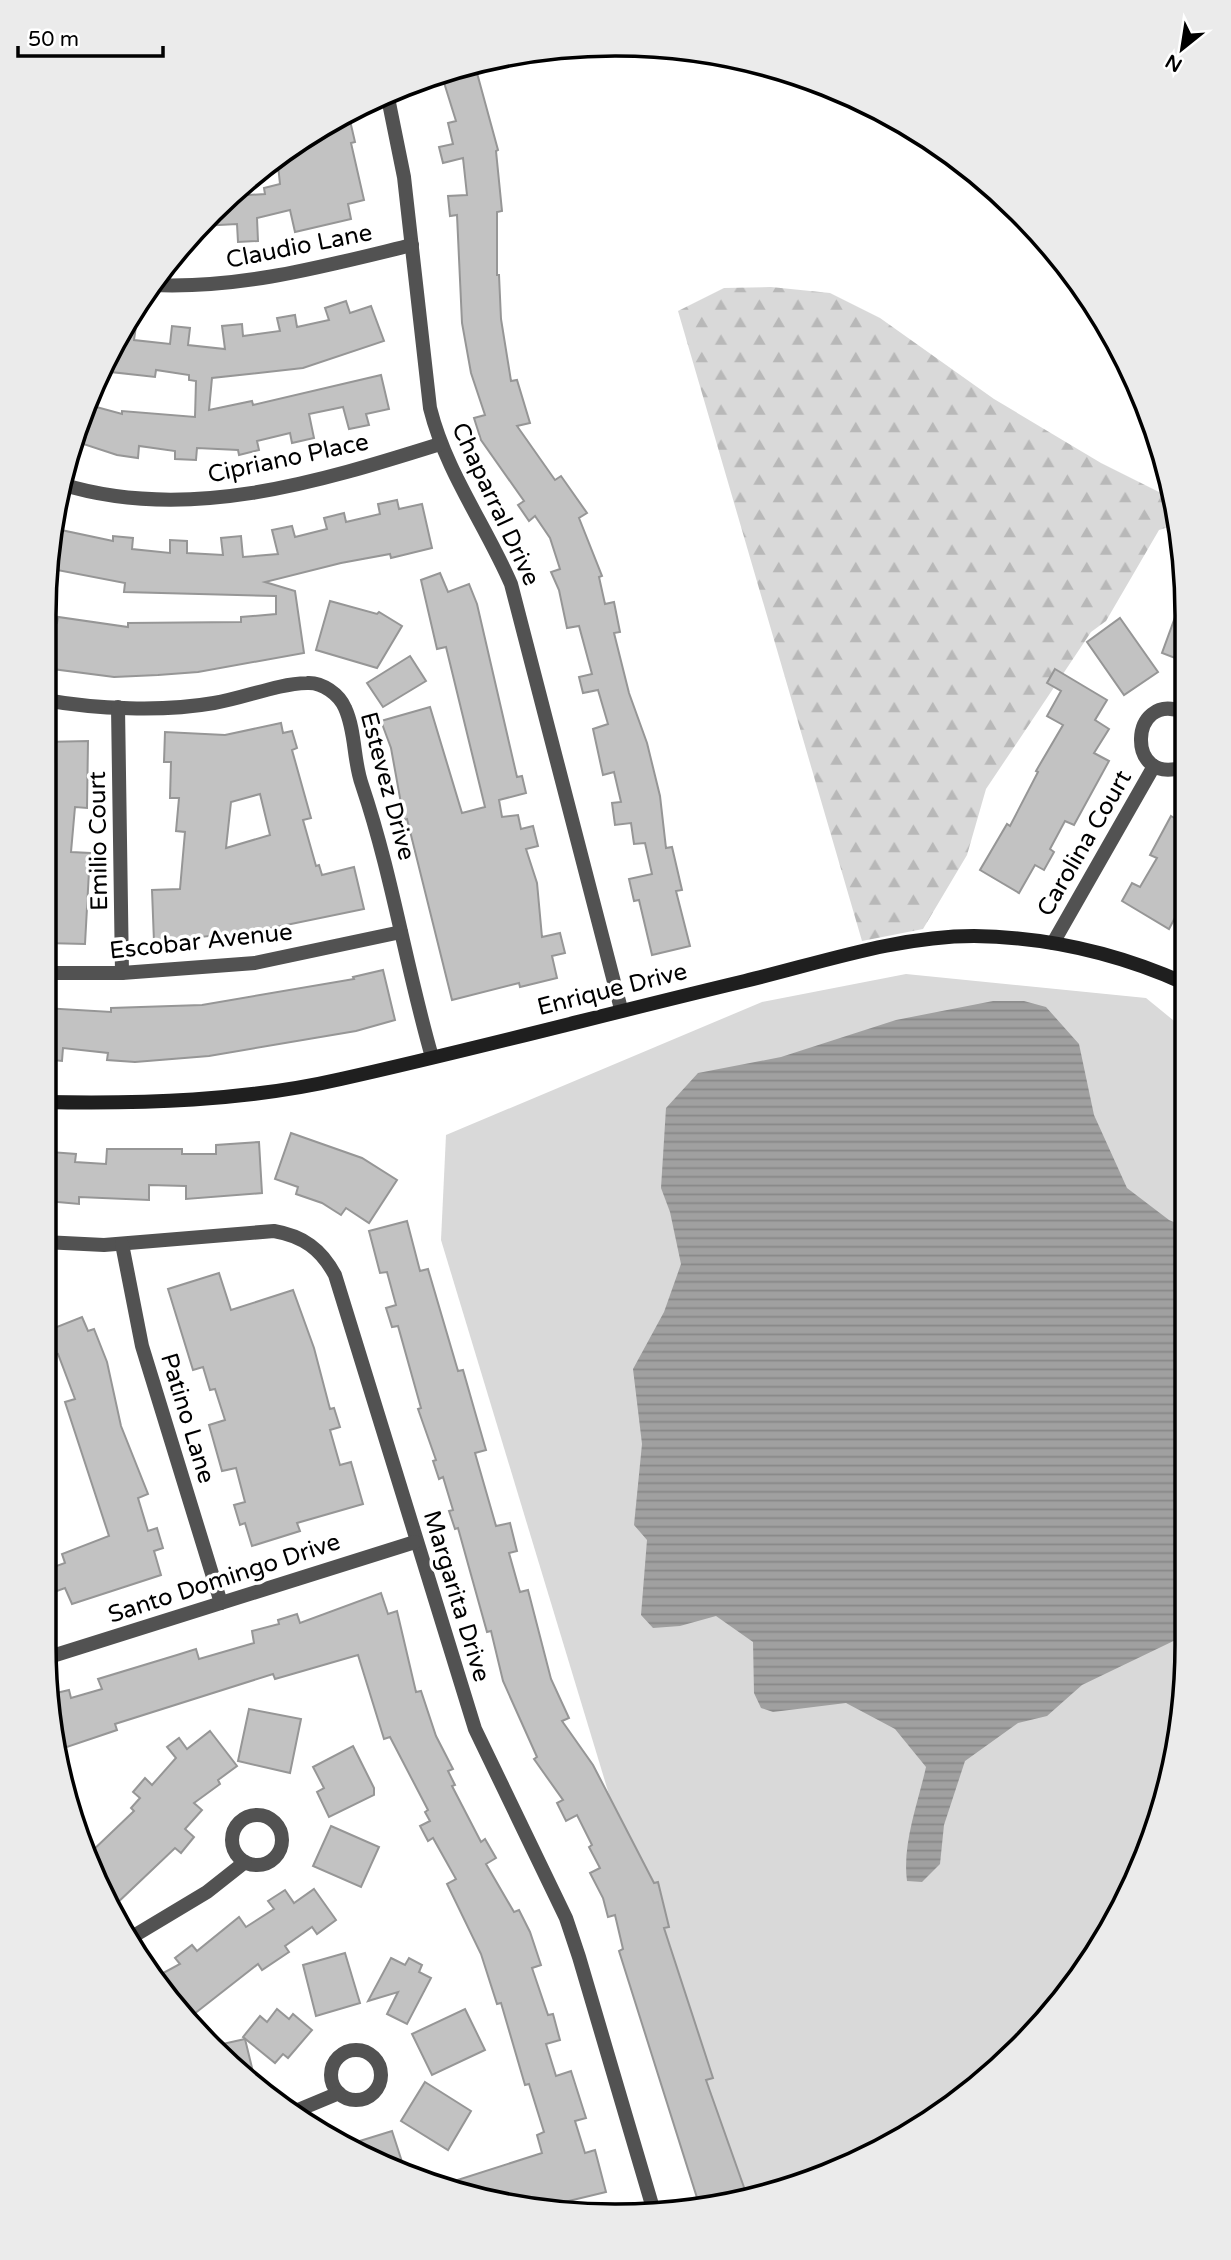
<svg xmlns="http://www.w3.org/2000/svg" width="1231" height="2260" viewBox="0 0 1231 2260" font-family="'Varela Round',sans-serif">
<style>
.green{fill:#d9d9d9}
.forest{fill:url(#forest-firs)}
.water{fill:url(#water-rules)}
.building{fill:#c2c2c2;stroke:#969696;stroke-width:2;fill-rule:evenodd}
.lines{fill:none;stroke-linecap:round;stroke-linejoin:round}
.street{stroke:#525252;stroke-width:14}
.secondary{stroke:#1f1f1f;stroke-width:14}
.labels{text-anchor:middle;stroke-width:7;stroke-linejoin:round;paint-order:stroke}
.street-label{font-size:24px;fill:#000;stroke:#fff}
.rim{fill:none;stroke:#000;stroke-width:3.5}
</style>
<defs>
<pattern id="forest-firs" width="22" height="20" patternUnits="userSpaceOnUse" patternTransform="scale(1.75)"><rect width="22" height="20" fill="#d9d9d9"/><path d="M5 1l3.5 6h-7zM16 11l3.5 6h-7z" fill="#b8b8b8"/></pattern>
<pattern id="water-rules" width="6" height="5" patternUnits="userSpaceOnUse" patternTransform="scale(1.75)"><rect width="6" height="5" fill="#a0a0a0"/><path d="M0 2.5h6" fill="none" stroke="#888"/></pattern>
</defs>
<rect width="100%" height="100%" fill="#fff"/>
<polygon class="green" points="906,974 1146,998 1184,1029 1186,1681 1168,1793 1111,1930 993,2074 835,2173 731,2197 441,1240 446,1135 762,1002"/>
<polygon class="forest" points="771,287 830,293 880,318 994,399 1101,463 1171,498 1180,530 1172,526 1159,530 1106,621 1091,632 986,789 967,855 923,929 862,941 678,311 724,288"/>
<path class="water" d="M993,1001H1024L1046,1007L1079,1044L1094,1115L1127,1188L1169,1220L1185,1227L1186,1635L1082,1685L1047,1716L1018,1723L965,1761L944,1825L940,1864L922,1882L907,1881C902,1844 918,1803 926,1767L895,1729L846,1703L773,1712L761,1708L754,1693L753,1642L716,1616L680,1626L653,1628L641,1615L647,1540L634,1525L642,1444L633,1369L664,1312L681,1264L670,1212L661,1188L666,1108L698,1073L781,1057L896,1020Z"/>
<g class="building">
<polygon points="474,62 498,150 496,151 502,211 497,212 497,275 499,275 501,319 511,381 517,380 530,423 517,426 555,480 561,476 587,513 579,518 602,576 599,577 605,604 614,602 620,632 614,633 629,693 647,743 660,796 666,848 672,847 682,890 676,891 690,946 652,955 639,900 634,901 629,879 652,874 645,843 634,844 631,823 615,825 612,803 621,802 614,772 603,775 593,729 608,724 598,690 583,693 579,677 592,674 579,626 567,628 559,590 551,572 560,569 550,538 535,516 529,521 518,505 524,501 481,440 474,418 485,415 471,373 462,323 457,215 450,216 448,196 467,195 463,158 443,163 439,147 453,144 448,123 456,121 441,73"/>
<polygon points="348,112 355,142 351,143 364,200 348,204 351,219 295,232 290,210 257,218 258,241 238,242 237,224 199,226 231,196 265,194 264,188 280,184 277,156"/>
<polygon points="346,301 350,313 371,306 384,341 303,368 212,378 209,410 252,401 253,405 381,375 389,409 366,414 369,425 349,429 343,407 309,414 314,438 292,443 290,433 257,441 259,450 239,455 238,450 197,448 196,460 175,459 175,451 139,446 138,458 117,455 74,441 89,405 122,414 122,411 195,417 196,381 189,380 189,375 156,370 155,377 111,372 114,344 139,304 134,340 170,344 172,326 190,328 188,345 225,349 222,326 242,324 243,336 280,331 277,318 295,315 297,327 329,320 325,308"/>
<polygon points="397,500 399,509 422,504 432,548 391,558 390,554 341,563 265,582 295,591 304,653 198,672 158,675 114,677 45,668 45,619 57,623 58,617 128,627 128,623 241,622 241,617 276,614 276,596 124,592 125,583 52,569 61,530 113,541 113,536 133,538 132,549 170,553 170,540 187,541 187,553 223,555 221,538 241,536 243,557 278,554 272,530 292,526 295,537 327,529 324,518 344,513 346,522 380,514 378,504"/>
<polygon points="440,573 448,592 469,584 477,604 517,777 522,776 526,793 499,800 502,817 518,815 521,829 533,826 538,846 526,849 537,883 542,937 560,933 565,953 552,956 557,978 520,987 519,983 452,1000 407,819 404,820 391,748 381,721 430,707 462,813 485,807 446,647 437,649 421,580"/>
<polygon points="330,601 377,614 379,612 402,626 377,668 316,650"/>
<polygon points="1181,601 1183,601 1183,661 1162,653"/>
<polygon points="1120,618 1158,672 1124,695 1087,642"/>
<polygon points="410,656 426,681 383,707 367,683"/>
<polygon points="1055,669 1107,700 1095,720 1109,729 1094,753 1109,761 1074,825 1065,821 1050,849 1054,852 1044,870 1035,865 1019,893 980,870 1007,824 1010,826 1038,772 1036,771 1063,725 1047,716 1061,691 1047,683"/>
<path d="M281,723L283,733L292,731L297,748L292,750L311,818L303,820L316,866L319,865L322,875L354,867L364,909L257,931L154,942L152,890L180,889L185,832L176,831L179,798H170L171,762H164L165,732L225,735ZM260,794L270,835L226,848L231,802Z"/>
<polygon points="88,741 87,808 75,807 71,852 90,853 85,944 45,943 45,742"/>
<polygon points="1171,816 1183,823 1184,916 1178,912 1169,929 1122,901 1132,883 1140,887 1157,858 1150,855"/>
<polygon points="383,970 395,1020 356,1031 209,1056 135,1062 107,1060 108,1053 63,1048 62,1061 44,1059 44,1008 111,1012 111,1008 202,1005 354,979 353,977"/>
<polygon points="291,1133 362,1158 397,1180 369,1223 346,1208 341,1215 322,1203 296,1194 298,1187 275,1179"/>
<polygon points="259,1142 262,1193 186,1199 186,1186 149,1185 149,1200 79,1197 79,1204 47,1201 51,1152 76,1154 75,1162 106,1164 107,1149 182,1149 182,1154 216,1154 216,1145"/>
<polygon points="407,1221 420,1271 428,1269 458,1371 463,1370 475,1412 486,1450 475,1453 496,1526 510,1523 517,1551 509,1553 520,1592 528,1590 551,1679 569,1718 562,1721 593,1765 654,1883 658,1882 669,1927 664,1928 713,2078 706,2080 746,2193 699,2204 619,1951 623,1949 615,1915 608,1917 603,1898 590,1873 600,1868 589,1847 592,1845 577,1815 566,1821 557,1803 563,1800 534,1759 537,1757 503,1681 491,1631 487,1632 458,1528 455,1529 449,1511 453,1510 443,1477 439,1479 433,1461 436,1460 418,1409 421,1408 398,1326 392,1327 386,1308 396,1305 387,1272 380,1273 369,1231"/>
<polygon points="219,1273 231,1310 293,1290 314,1348 330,1409 334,1408 340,1427 330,1430 340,1465 351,1462 363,1504 297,1523 300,1531 252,1546 245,1523 240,1525 234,1505 245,1502 236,1468 222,1471 209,1425 225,1420 215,1389 210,1390 203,1367 193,1370 168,1289"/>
<polygon points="82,1317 88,1331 94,1329 107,1362 121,1426 148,1494 138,1498 148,1531 157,1528 163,1548 154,1551 161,1575 72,1604 65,1588 57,1591 48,1569 65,1563 62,1554 109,1536 65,1402 75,1399 58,1354 50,1356 44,1332"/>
<polygon points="381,1593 388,1614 397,1611 416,1692 421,1691 436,1736 453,1769 448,1771 455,1785 452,1786 481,1842 485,1839 496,1858 486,1864 514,1912 519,1910 530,1932 541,1965 532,1968 548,2015 553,2014 560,2040 546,2044 556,2076 571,2071 586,2118 575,2121 585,2153 595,2150 606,2192 552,2205 468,2197 442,2185 542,2153 537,2135 544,2132 529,2084 525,2085 501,2003 497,2004 481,1954 447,1884 456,1879 433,1838 428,1841 420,1826 430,1821 425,1812 428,1810 390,1737 384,1739 358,1655 275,1679 273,1674 115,1724 117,1730 61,1749 52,1694 69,1690 71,1698 102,1689 98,1679 177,1655 196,1649 199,1659 254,1643 252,1631 279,1624 278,1620 297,1614 300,1623"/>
<polygon points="249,1709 301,1719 290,1773 238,1761"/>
<polygon points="210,1731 237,1766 218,1780 220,1784 194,1803 202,1810 185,1829 194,1837 181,1853 175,1848 115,1905 88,1855 134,1811 131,1808 140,1798 133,1792 145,1778 152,1785 176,1758 167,1747 179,1738 187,1749"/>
<polygon points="353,1746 374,1788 374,1795 329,1817 317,1792 324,1788 313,1767"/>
<polygon points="331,1826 379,1847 361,1887 313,1866"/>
<polygon points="314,1889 336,1920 317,1934 312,1927 285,1946 289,1952 262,1970 258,1964 189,2018 162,1993 154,1978 180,1964 175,1958 192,1945 197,1951 239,1917 246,1927 274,1909 268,1901 285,1890 294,1903"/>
<polygon points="345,1953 360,2003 316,2016 303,1965"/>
<polygon points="391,1958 405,1965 409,1958 422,1965 419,1972 431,1978 407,2024 387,2014 398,1992 368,2001"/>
<polygon points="277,2009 289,2019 293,2014 312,2030 288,2058 283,2054 275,2063 243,2037 260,2016 267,2022"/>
<polygon points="465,2009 485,2050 432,2075 412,2034"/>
<polygon points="245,2039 255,2080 218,2045"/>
<polygon points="425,2082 471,2111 448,2150 401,2121"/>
<polygon points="392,2131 404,2168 350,2144"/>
</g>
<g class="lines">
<g class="street">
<path d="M387,93L404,177L430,408C446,472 485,524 511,584L621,1009"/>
<path d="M152,285C242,289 325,266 412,245"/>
<path d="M61,484C187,523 319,482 440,444"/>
<path d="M45,700C95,709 163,712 214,703C245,698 276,684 307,683C322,682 339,694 345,708C356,732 353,760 362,785C392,874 406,967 432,1057"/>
<polyline points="118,707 122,973"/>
<path d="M1183,712C1129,690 1125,787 1183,767"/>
<polyline points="1053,943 1154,766"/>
<polyline points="45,973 122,973 255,963 401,932"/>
<path d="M44,1242L104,1245L274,1231C303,1236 321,1249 335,1275L475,1729L566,1918L579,1957L655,2215"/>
<polyline points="122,1244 142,1346 221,1603"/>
<polyline points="46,1658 415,1542"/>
<circle cx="257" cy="1840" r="25"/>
<polyline points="132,1937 207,1892 245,1862"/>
<circle cx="356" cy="2075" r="25"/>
<polyline points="291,2113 339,2093"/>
</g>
<path class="secondary" d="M44,1102C142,1104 245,1101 341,1079C476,1049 610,1013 745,981C820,963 897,936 974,936C1047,937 1117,953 1184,983"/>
</g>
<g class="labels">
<g class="street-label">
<text transform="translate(299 246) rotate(-11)" y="8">Claudio Lane</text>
<text transform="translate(288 458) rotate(-12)" y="8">Cipriano Place</text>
<text transform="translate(496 504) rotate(65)" y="8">Chaparral Drive</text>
<text transform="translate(388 786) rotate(75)" y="8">Estevez Drive</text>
<text transform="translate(98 841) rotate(-91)" y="8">Emilio Court</text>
<text transform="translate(1084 843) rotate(-60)" y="8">Carolina Court</text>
<text transform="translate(201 941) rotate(-6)" y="8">Escobar Avenue</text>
<text transform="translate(612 989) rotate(-14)" y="8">Enrique Drive</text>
<text transform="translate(188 1418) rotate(73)" y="8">Patino Lane</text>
<text transform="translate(224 1578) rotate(-18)" y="8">Santo Domingo Drive</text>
<text transform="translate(457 1596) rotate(73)" y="8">Margarita Drive</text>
</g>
</g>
<path d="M0 0H1231V2260H0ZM615 56H616A559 559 0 0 1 1175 615V1645A559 559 0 0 1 616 2204H615A559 559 0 0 1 56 1645V615A559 559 0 0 1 615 56Z" fill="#ebebeb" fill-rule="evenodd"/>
<path class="rim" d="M615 56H616A559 559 0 0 1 1175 615V1645A559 559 0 0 1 616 2204H615A559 559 0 0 1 56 1645V615A559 559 0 0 1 615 56Z"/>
<g transform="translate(1182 49) rotate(210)" stroke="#ffffff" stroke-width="5" paint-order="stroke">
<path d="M0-5L12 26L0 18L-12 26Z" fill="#000000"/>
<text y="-10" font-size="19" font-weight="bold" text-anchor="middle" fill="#000000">N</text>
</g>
<path d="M18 46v10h145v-10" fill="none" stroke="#000000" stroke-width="3.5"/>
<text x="28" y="46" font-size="21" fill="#000000" stroke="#ffffff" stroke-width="5" paint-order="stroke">50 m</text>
</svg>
